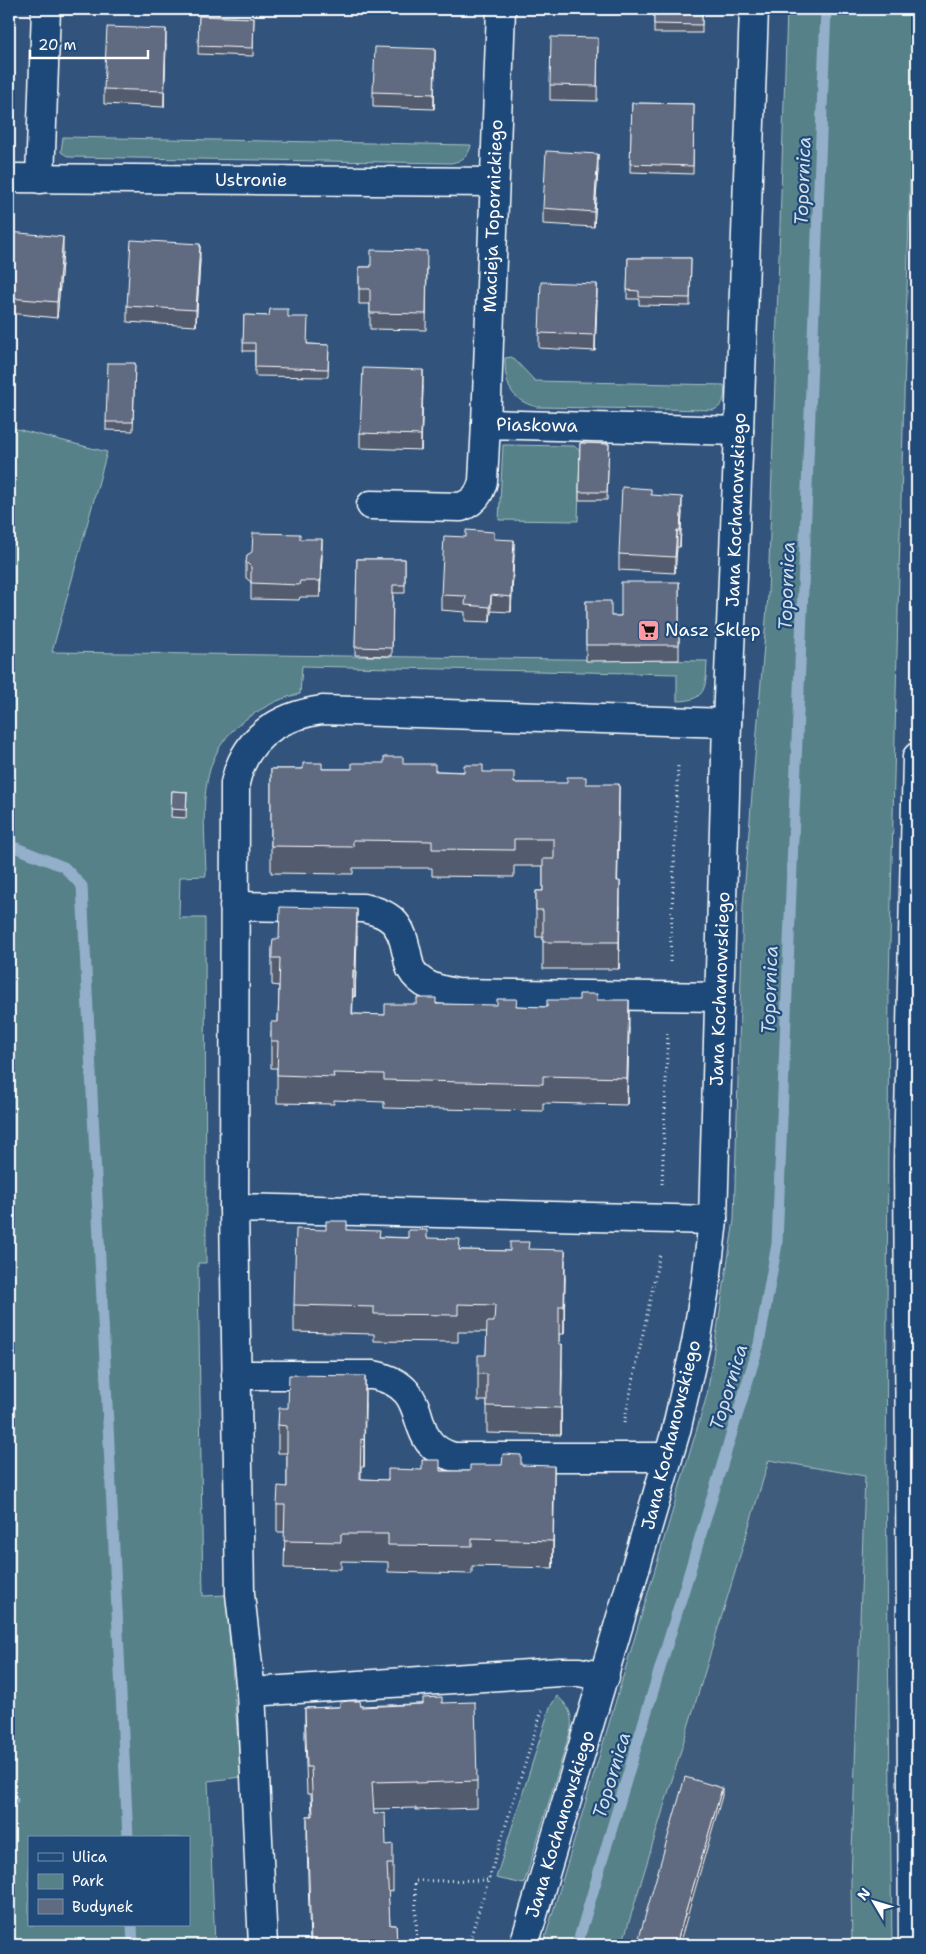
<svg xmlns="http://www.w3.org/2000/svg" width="926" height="1954" viewBox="0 0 926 1954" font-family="'Shantell Sans',sans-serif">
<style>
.built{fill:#405b7d}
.green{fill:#568189;stroke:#aac0c4;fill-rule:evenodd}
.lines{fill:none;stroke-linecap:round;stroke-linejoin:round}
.stream{stroke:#93afca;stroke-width:11}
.street-casing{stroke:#fff;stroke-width:31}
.secondary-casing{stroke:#fff;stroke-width:31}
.path{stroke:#fff;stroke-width:3;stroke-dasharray:1 4;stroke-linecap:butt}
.street{stroke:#1f4a7a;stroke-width:28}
.secondary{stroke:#1f4a7a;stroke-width:28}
.wall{fill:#535b6e;stroke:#fff}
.shaded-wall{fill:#434a5a;stroke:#fff}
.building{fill:#606a80;stroke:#fff}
.labels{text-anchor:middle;stroke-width:4.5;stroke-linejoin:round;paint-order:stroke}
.street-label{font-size:18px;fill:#fff;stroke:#1f4a7a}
.poi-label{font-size:18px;fill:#fff;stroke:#1f4a7a;text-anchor:start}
.water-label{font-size:19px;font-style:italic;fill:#d2dee9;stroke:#1f4a7a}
</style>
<rect width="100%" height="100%" fill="#32547c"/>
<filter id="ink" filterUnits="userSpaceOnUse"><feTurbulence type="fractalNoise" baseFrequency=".02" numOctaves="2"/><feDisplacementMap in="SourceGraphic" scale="10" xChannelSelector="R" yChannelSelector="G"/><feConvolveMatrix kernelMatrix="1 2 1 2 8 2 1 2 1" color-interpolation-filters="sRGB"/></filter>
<g filter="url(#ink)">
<polygon class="built" points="768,1460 865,1475 851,1882 852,1945 622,1945"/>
<g class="green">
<polygon points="787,9 915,9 899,571 889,983 886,1481 892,1945 852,1945 851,1882 865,1476 769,1460 622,1945 543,1945 707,1395 734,1220 743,906 768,595"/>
<path d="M63,137L471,145C469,156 462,161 451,163L69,157L61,152Z"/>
<path d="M512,357L535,381L724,385C725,396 725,405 714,410L537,407C510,400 505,385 505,358Z"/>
<path d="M9,427L107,452L52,652L707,661C706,686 707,701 677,701V674L302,666L300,694C283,697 270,704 255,713C192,751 205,813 206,876L180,877L179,918H205L206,1263H198L203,1596L226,1595L241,1777L208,1781L215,1945H9ZM29,1838H189V1925H29Z"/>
<polygon points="503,445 574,446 580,451 578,521 499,520"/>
<path d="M557,1696C568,1705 573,1714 571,1729L524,1884L496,1878L550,1707Z"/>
</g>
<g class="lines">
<g class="stream">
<polyline points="9,845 64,867 82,886 128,1838"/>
<polyline points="9,1799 13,1800"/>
<polyline points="132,1925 133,1945"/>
<polyline points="577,1945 643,1724 759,1344 777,1244 826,9"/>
</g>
<defs>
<g id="street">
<polyline points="9,178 494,182"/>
<polyline points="40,179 46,9"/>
<polyline points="486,424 501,9"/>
<path d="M371,505L461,507C474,502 480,494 483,481L486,424L739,431"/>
<path d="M234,906L363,908C390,913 401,923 406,950C408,956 408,963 411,969C420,986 439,990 457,993L720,997"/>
<polyline points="234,1208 713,1220"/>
<path d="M236,1375H373C439,1388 400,1443 454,1457H668"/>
<polyline points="251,1692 560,1672 579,1672 605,1677"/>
<path d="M263,1945L251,1692L240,1594L234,1208L235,783C245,738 278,716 322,710L727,723"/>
<polyline points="524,1945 676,1431 696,1343 706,1282 713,1220 727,723 739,431 754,9"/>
</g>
<polyline id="secondary" points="913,1945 908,1161 917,757"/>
</defs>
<use href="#street" class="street-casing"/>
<use href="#secondary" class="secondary-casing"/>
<g class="path">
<polyline points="670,962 678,765"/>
<polyline points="662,1184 668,1030"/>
<polyline points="624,1423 660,1253"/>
<polyline points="417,1945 415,1881 489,1880"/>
<polyline points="468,1945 543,1707"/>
</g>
<use href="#street" class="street"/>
<use href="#secondary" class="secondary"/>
</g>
<g class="wall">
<rect x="654" y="9" width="48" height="24"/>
<polygon points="199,16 254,18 253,56 198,54"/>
<polygon points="598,38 597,101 550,100 550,85"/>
<polygon points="166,44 164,107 104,104 104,89"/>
<polygon points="435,65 434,109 373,107 373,92"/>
<polygon points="632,103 694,104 693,174 630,172"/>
<polygon points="598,170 594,227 543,224 543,208"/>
<polygon points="9,232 63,252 57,318 9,313"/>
<polygon points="628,258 691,258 690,306 639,305 639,299 627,299"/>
<polygon points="200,260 196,326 127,322 127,306"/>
<polygon points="359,267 427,267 426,330 370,329 370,304 359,304"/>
<polygon points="597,300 595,351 539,348 539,333"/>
<polygon points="244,315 288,317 308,344 329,345 328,377 255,376 255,351 243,351"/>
<polygon points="135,363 133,431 106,430 106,422"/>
<polygon points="423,386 421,450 360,448 360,433"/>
<polygon points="580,443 609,444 607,500 579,500"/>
<polygon points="651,495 682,512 680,547 677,547 675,573 619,570 619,554"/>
<polygon points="300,539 322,555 320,597 300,597 299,600 251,599 251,582 246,578 246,562"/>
<polygon points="494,539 514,555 511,612 491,611 490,622 465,621 465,612 441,610 441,595"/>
<polygon points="357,559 405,559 405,593 393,593 392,656 355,655"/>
<polygon points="679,582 679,660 586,661 586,601 611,616 621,616"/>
<polygon points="403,764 435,771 483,772 514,783 586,784 619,812 617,881 620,908 619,969 543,969 543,937 536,937 536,891 543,891 543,866 514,866 514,877 432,876 432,868 353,868 353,874 271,873 271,769 352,769"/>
<polygon points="172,791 187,792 186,818 171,817"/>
<polygon points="357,936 355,997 353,997 352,1014 385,1015 436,1004 547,1007 579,1000 597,1000 629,1028 627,1105 543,1103 543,1111 384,1108 384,1102 334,1100 334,1104 277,1103 277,1068 271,1068 271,1031 278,1022 279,986 272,985 272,949"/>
<polygon points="347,1230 380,1237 427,1238 460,1250 510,1251 529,1249 565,1277 564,1334 559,1334 559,1344 562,1371 561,1435 487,1433 487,1401 478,1401 478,1374 486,1355 487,1332 458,1332 458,1342 374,1341 374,1334 294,1332 294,1305"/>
<polygon points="365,1403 364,1467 361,1467 361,1479 388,1480 440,1471 470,1471 502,1465 521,1465 554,1493 553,1568 472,1566 472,1574 388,1572 388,1562 341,1561 341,1569 284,1568 285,1532 277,1532 277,1505 287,1487 287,1453 278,1453 278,1425 288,1408"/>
<polygon points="442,1703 477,1781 477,1808 416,1810 416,1808 373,1809 374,1814 393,1864 393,1891 388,1892 390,1925 396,1925 397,1945 310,1945 307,1843 307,1816 312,1816 311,1794 307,1794 305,1736 305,1708"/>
</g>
<g class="shaded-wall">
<polygon points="166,29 166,44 164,107 164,91"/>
<polygon points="435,49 435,65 434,109 434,94"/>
<polygon points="598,154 598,170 594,227 594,212"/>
<polygon points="63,237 63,252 57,318 57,302"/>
<polygon points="200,244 200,260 196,326 196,310"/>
<polygon points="597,284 597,300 595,351 595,335"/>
<polygon points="423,370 423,386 421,450 421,435"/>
<polygon points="682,497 682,512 680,547 680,531"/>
<polygon points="677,531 677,547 675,573 675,557"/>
<polygon points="322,539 322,555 320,597 320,581"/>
<polygon points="514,540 514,555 511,612 511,597"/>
<polygon points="491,595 491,611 490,622 490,607"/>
<polygon points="619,784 619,812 617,908 617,881"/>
<polygon points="620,881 620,908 619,969 619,942"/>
<polygon points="357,909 357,936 355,997 355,970"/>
<polygon points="353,970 353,997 352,1041 352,1014"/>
<polygon points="629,1000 629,1028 627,1105 627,1078"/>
<polygon points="565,1250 565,1277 564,1334 564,1306"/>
<polygon points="562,1344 562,1371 561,1435 561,1408"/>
<polygon points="365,1376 365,1403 364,1467 364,1440"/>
<polygon points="554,1466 554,1493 553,1568 553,1541"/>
<polygon points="722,1788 722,1796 679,1945 676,1945"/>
</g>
<g class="building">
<polygon points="654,9 702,9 702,25 654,24"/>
<polygon points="199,16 254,18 253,48 198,46"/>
<polygon points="107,27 166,29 164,91 104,89"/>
<polygon points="551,37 598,38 597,86 550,85"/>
<polygon points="375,47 435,49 434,94 373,92"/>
<polygon points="632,103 694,104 693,166 630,164"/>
<polygon points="546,151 598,154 594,212 543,208"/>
<polygon points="9,232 63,237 57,302 9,298"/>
<polygon points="131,240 200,244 196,310 127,306"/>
<polygon points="371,250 427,251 426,314 370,313 370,289 359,289 359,267 371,267"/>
<polygon points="628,258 691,258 690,298 639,297 639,291 627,290"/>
<polygon points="541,282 597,284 595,335 539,333"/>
<polygon points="270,309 288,309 288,317 308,317 307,344 329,345 328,369 255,367 255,343 243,343 244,315 269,316"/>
<polygon points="108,363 135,363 133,422 106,422"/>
<polygon points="363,368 423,370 421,435 360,433"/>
<polygon points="580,443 609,444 607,492 579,492"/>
<polygon points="622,487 651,489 651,495 682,497 680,531 677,531 675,557 619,554"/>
<polygon points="466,530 494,532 494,539 514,540 511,597 491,595 490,607 465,605 466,596 441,595 444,536 466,537"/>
<polygon points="253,533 300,534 300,539 322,539 320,581 300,581 299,585 251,583 251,567 246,562 247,555 252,552"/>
<polygon points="357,559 405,559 405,585 393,585 392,648 355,647"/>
<polygon points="621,582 679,582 679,645 586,645 586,601 611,601 611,616 621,616"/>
<polygon points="384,757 403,757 403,764 435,764 435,771 464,772 464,765 483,765 483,772 514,772 514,783 567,783 567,777 586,777 586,784 619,784 617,881 620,881 619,942 543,942 543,910 536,910 536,891 543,891 543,859 554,859 554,839 514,839 514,850 432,849 432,841 353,840 353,847 271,846 271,769 303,769 303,763 322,763 322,769 352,769 352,763 384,763"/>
<polygon points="172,791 187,792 186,810 171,809"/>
<polygon points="280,907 357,909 355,970 353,970 352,1014 385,1015 385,1004 417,1004 417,998 436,998 436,1004 497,1005 497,999 517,999 516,1006 547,1007 547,1000 579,1000 579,994 597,994 597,1000 629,1000 627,1078 543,1076 543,1084 384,1080 384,1074 333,1073 334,1077 277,1075 278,1041 271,1041 271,1022 278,1022 280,958 272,958 272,949 273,939 279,939"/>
<polygon points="326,1221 347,1221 347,1230 380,1231 379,1237 408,1238 408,1230 427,1230 427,1238 460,1239 459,1250 510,1251 510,1242 529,1242 528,1249 565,1250 564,1306 559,1306 559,1344 562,1344 561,1408 487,1406 487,1374 478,1374 478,1355 486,1355 487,1322 494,1322 495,1305 458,1304 458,1315 374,1314 374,1307 294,1305 296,1229 326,1230"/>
<polygon points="289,1375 365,1376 364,1440 361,1439 360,1479 388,1480 388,1469 422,1470 422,1460 440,1460 440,1471 470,1471 470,1465 502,1465 503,1454 521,1455 521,1465 554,1466 553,1541 472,1539 472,1546 388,1545 388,1534 341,1534 341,1542 284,1541 285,1505 277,1505 278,1486 287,1487 287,1426 278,1425 279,1408 288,1408"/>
<polygon points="442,1697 442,1703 475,1702 477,1781 416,1783 416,1781 372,1782 374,1814 385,1813 386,1845 393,1844 393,1864 387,1864 390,1925 396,1925 397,1945 311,1945 307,1816 313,1816 311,1767 307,1767 305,1708 340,1707 340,1702 349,1701 360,1701 361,1707 423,1704 423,1698"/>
<polygon points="685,1777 722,1788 676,1945 637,1945"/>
</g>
</g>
<defs>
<symbol id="supermarket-square" viewBox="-11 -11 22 22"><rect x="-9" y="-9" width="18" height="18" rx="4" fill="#ff9aa2" stroke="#1f4a7a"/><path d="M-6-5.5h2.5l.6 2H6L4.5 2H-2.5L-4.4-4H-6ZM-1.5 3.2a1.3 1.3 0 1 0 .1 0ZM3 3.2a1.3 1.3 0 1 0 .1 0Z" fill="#111"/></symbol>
</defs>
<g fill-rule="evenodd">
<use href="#supermarket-square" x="636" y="618" width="25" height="25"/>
</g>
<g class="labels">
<g class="street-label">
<text x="251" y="186">Ustronie</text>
<text transform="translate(493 216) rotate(-88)" y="6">Macieja Topornickiego</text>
<text transform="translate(537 425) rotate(1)" y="6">Piaskowa</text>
<text transform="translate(736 510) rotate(-88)" y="6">Jana Kochanowskiego</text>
<text transform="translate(720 989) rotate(-88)" y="6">Jana Kochanowskiego</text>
<text transform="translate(671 1435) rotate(-76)" y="6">Jana Kochanowskiego</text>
<text transform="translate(560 1824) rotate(-73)" y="6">Jana Kochanowskiego</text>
</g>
<g class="poi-label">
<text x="665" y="636">Nasz Sklep</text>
</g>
<g class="water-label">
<text transform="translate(802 181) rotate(-88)" y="7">Topornica</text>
<text transform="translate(786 586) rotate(-88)" y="7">Topornica</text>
<text transform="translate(769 990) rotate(-88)" y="7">Topornica</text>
<text transform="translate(728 1387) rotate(-73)" y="7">Topornica</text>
<text transform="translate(611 1775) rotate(-73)" y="7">Topornica</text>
</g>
</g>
<rect width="926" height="1954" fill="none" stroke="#1f4a7a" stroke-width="30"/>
<rect x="15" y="15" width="896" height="1924" fill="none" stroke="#fff" stroke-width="2" filter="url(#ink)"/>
<rect x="28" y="1836" width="162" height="90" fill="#1f4a7a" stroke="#7992af"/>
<rect x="38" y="1853" width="25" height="8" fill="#1f4a7a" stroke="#7992af"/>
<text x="72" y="1862" font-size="15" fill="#ffffff">Ulica</text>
<rect x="38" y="1874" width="25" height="15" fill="#568189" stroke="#7992af"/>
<text x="72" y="1886" font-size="15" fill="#ffffff">Park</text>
<rect x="38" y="1899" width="25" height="15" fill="#606a80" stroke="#7992af"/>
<text x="72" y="1912" font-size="15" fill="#ffffff">Budynek</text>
<g transform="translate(874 1902) rotate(308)" stroke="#1f4a7a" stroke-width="4" paint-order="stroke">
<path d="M0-4L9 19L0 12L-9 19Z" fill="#ffffff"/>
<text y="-8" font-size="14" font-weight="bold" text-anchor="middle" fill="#ffffff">N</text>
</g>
<path d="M30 50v8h118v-8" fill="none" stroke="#ffffff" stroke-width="2.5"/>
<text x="38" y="50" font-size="15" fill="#ffffff" stroke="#1f4a7a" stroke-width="4" paint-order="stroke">20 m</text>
</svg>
